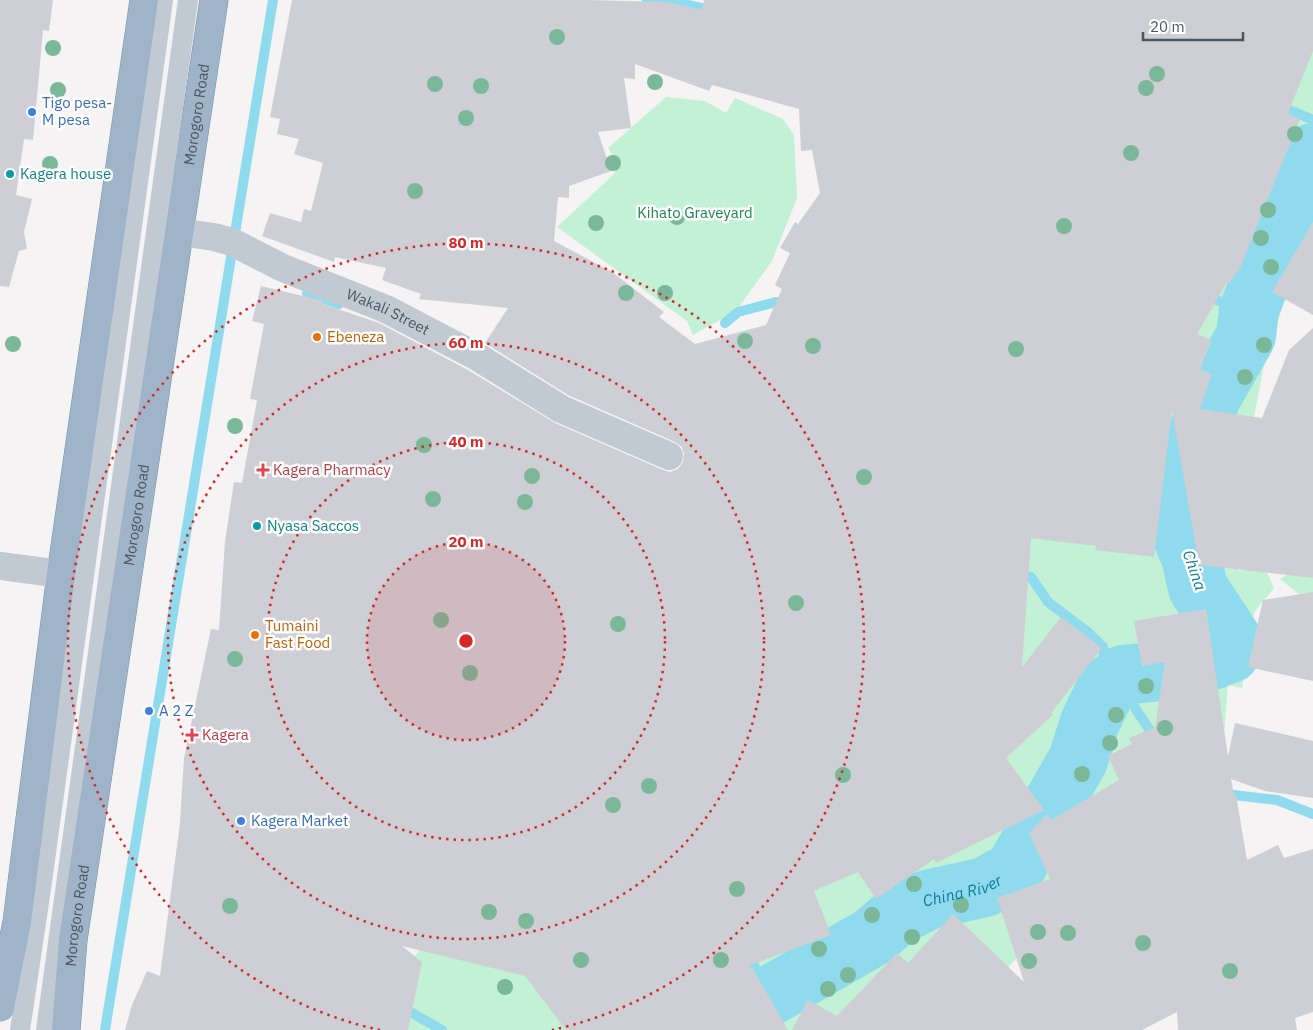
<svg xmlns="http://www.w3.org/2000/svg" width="1313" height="1030" viewBox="0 0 1313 1030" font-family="'IBM Plex Sans',sans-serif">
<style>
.green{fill:#c3f1d5}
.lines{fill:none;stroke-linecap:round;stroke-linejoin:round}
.stream{stroke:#90daee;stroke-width:10}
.river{stroke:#90daee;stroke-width:60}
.building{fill:#cdcfd5;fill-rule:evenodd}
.trunk-casing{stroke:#7690ad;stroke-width:29}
.service{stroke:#c1cad2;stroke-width:20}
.minor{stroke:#c1cad2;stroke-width:28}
.trunk{stroke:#9fb4c9;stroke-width:28}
.tree{fill:#7bb799}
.ring{fill:none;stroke:#d62828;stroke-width:2.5;stroke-dasharray:2.5 5}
.shop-dot{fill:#3f7fe0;stroke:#fff;stroke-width:2}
.culture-dot{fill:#0f9aa8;stroke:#fff;stroke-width:2}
.food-dot{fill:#e8710a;stroke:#fff;stroke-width:2}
.health-dot{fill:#e0444e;stroke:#fff;stroke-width:2}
.labels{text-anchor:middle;stroke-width:5;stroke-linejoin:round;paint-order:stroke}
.shop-label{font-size:15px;fill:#366cbe;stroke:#fff;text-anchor:start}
.street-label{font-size:15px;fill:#4a5661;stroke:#fff}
.culture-label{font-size:15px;fill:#0d838f;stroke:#fff;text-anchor:start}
.park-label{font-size:15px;fill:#17864f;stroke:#fff}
.food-label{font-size:15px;fill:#c56008;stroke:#fff;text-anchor:start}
.health-label{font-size:15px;fill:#be3a42;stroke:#fff;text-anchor:start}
.water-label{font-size:16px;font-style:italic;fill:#0c7c9b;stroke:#fff}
.centre{fill:#d62828;stroke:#fff;stroke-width:2.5}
.ring-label{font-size:15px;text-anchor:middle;font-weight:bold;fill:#d62828;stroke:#fff;stroke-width:5;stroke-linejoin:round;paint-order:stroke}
</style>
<rect width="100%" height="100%" fill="#f5f3f3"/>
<g class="green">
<polygon points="1313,0 1313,146 1302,164 1247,454 1238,571 1264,566 1274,588 1255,611 1242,688 1228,685 1222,760 1009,966 977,1030 357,1030 489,861"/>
<polygon points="666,97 705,101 726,113 735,98 783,119 794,135 797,198 772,261 736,311 693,335 687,321 557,227 615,173 615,159 608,148"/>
<polygon points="1299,568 1313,569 1313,598 1304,598 1280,579"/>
</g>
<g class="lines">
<g class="stream">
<polyline points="647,0 680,3 714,11"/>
<polyline points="1277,105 1313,120"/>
<polyline points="307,293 339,304"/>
<polyline points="1205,293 1229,307 1249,311"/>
<polyline points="725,323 738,312 776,302 788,307"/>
<polyline points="1189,406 1208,406"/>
<polyline points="1149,488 1177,491"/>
<polyline points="1017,575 1031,577 1048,602 1089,633 1103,647 1107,687"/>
<path d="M1123,675C1127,703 1142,716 1156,740"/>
<polyline points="1225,794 1277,800 1313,814"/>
<polyline points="748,953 764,985 775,993"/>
<polyline points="400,1006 442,1030"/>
<polyline points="105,1030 273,0"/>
</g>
<g class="river">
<polyline points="1209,401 1246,336 1249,311 1288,204 1313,153"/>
<path id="s1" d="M737,1030C747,1013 757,1001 775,993L872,937L897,916L927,900L985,887L1014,871L1078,760L1090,722L1107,687L1123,675L1191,668L1230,653L1233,641L1198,588L1191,557L1173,514L1174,498L1209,403"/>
</g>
</g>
<g class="building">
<polygon points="0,0 53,0 49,31 43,30 33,140 24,139 16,195 32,199 24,232 27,249 19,251 9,287 0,286"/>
<path d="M292,0H586L666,2L702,10L704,0H1313V51L1288,113L1300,119L1238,273L1236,272L1230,284L1227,282L1197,334L1212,340L1200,369L1212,374L1200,409L1262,418L1289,350L1313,328V578L1199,565L1172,410L1154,557L1095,550L1096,546L1031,538L1022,667L1061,617L1102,648L1051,713L1053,715L1006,758L1044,810L936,863L934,859L876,899L858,872L814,891L831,935L748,966L753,969L788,1030H566L525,976L402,946L422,962L408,1030H125L132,1005L147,971L160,976L180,823L184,758L211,629L219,630L225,541L234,482L242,483L257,400L250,399L264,324L252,321L261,286L324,301L323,304L379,323L468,370L555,423L663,470L670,472L678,469L683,462L684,454L682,447L675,442L568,395L485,343L508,308L419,299L421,294L382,280L386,268L335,257L334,262L262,236L270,213L301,222L304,209L311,211L323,163L294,154L299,139L277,134L280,119L270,117ZM635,64L709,91L712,85L799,109L801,151L812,150L820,193L798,224L795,222L780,248L790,253L775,285L782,289L766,325L695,344L659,317L664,312L612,272L554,241L558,197L569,198V186L611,171L598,132L631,128L624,78L635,79Z"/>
<polygon points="1313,222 1313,315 1272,292"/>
<polygon points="1313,592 1313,681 1248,667 1263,600"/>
<polygon points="1206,609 1228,756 1235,723 1313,741 1313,798 1265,791 1231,779 1234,795 1236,795 1247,860 1278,845 1284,858 1313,849 1313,1012 1295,1018 1297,1030 1178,1030 1177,1012 1142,1030 792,1030 808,1000 837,1016 897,953 908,963 953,914 1024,982 997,898 1050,879 1029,833 1047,814 1051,820 1119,780 1108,756 1132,744 1129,738 1155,727 1165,662 1142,666 1134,621"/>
</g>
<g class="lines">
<defs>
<g id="trunk">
<polyline points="0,1007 17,922 61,574 144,0"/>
<path id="s3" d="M66,1030L73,940L214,0"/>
</g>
</defs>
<use href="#trunk" class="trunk-casing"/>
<g class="service">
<polyline points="20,1030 41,889 163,0"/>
<polyline points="46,1030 188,0"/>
</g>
<g class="minor">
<path id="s2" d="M178,232L214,237L232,242L283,268L386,309L476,356L561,409L669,456"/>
<polyline points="0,566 61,574"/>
</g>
<use href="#trunk" class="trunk"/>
</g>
<g class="tree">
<circle cx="557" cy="37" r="8"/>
<circle cx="53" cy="48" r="8"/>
<circle cx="1157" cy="74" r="8"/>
<circle cx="655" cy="82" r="8"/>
<circle cx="435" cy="84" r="8"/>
<circle cx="481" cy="86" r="8"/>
<circle cx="1146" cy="88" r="8"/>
<circle cx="58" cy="90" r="8"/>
<circle cx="466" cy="118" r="8"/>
<circle cx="1295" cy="134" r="8"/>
<circle cx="1131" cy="153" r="8"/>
<circle cx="613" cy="163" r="8"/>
<circle cx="50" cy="164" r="8"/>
<circle cx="415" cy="191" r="8"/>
<circle cx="1268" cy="210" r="8"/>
<circle cx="677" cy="217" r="8"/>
<circle cx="596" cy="223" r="8"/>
<circle cx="1064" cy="226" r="8"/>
<circle cx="1261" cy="238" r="8"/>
<circle cx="1271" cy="267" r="8"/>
<circle cx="626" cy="293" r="8"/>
<circle cx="665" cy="293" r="8"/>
<circle cx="745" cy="341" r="8"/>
<circle cx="13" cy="344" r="8"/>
<circle cx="1264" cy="345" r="8"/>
<circle cx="813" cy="346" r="8"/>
<circle cx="1016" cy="349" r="8"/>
<circle cx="1245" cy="377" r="8"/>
<circle cx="235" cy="426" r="8"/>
<circle cx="424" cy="445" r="8"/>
<circle cx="532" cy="476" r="8"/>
<circle cx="864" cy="477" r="8"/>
<circle cx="433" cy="499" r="8"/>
<circle cx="525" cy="502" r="8"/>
<circle cx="796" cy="603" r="8"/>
<circle cx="441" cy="620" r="8"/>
<circle cx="618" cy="624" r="8"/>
<circle cx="235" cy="659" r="8"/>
<circle cx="470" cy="673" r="8"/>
<circle cx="1146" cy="686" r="8"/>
<circle cx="1116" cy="715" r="8"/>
<circle cx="1165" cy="728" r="8"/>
<circle cx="1110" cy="743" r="8"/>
<circle cx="1082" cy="774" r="8"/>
<circle cx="843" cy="775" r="8"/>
<circle cx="649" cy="786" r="8"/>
<circle cx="613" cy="805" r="8"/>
<circle cx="914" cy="884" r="8"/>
<circle cx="737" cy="889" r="8"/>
<circle cx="961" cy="905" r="8"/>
<circle cx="230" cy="906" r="8"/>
<circle cx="489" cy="912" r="8"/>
<circle cx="872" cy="915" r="8"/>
<circle cx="526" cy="921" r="8"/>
<circle cx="1038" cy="932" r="8"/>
<circle cx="1068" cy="933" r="8"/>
<circle cx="912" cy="937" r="8"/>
<circle cx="1143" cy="943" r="8"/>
<circle cx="819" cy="949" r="8"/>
<circle cx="581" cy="960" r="8"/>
<circle cx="721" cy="960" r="8"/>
<circle cx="1029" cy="961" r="8"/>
<circle cx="1230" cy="971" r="8"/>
<circle cx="848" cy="975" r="8"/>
<circle cx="505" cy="987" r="8"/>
<circle cx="828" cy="989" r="8"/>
</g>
<circle cx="466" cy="641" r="99" fill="#d62828" fill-opacity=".12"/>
<g class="ring">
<circle cx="466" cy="641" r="99"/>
<circle cx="466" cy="641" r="199"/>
<circle cx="466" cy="641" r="298"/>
<path d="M380 1030A398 398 0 1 1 552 1030"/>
</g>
<g class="shop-dot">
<circle cx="32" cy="112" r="5"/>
<circle cx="149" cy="711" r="5"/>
<circle cx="241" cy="821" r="5"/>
</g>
<g class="culture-dot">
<circle cx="10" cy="174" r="5"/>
<circle cx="257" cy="526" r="5"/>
</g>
<g class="food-dot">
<circle cx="317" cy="337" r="5"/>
<circle cx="255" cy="635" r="5"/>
</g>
<g class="health-dot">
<path d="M260.5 462.5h5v5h5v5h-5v5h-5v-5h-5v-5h5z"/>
<path d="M189.5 727.5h5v5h5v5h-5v5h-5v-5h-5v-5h5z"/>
</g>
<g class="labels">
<g class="shop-label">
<text x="42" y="108">Tigo pesa-<tspan x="42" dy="17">M pesa</tspan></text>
<text x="159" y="716">A 2 Z</text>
<text x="251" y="826">Kagera Market</text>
</g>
<g class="street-label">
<text dy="5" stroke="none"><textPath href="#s3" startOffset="925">Morogoro Road</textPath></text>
<text dy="5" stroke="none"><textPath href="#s2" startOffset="226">Wakali Street</textPath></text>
<text dy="5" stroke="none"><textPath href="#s3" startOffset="520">Morogoro Road</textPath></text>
<text dy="5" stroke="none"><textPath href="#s3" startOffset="115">Morogoro Road</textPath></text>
</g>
<g class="culture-label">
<text x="20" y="179">Kagera house</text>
<text x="267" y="531">Nyasa Saccos</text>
</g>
<g class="park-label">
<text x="695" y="218">Kihato Graveyard</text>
</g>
<g class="food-label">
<text x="327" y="342">Ebeneza</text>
<text x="265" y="631">Tumaini<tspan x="265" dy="17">Fast Food</tspan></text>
</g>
<g class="health-label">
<text x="273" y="475">Kagera Pharmacy</text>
<text x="202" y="740">Kagera</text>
</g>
<g class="water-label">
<text transform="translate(1195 570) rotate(71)" y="6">China</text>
<text dy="6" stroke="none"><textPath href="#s1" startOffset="269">China River</textPath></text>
</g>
</g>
<circle cx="466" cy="641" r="8" class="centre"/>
<g class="ring-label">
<text x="466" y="248">80 m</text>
<text x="466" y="348">60 m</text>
<text x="466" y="447">40 m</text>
<text x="466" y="547">20 m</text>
</g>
<path d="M1143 32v8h100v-8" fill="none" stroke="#4a5661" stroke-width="2.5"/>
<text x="1150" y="32" font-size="15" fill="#4a5661" stroke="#ffffff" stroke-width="4" paint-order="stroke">20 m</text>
</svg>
